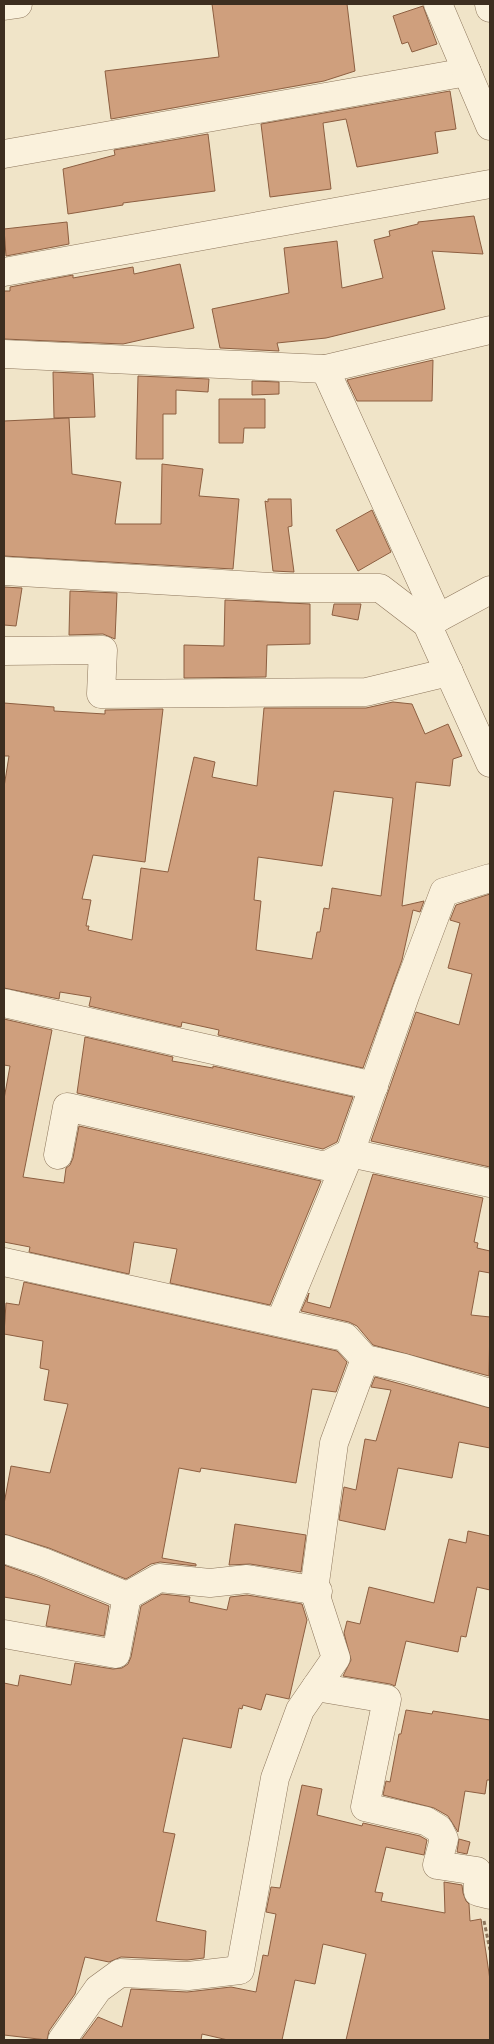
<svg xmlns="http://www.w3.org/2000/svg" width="494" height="2044" viewBox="0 0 494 2044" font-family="'Noto Serif',serif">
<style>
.building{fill:#cf9f7d;stroke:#8d5f41;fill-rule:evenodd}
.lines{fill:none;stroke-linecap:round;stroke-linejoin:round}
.minor-casing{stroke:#8d765c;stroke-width:29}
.tertiary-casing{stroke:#8d765c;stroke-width:29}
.path{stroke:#8d765c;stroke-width:3;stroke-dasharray:4 2.5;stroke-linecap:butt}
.minor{stroke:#faf1dc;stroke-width:28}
.tertiary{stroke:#faf1dc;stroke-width:28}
</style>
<rect width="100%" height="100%" fill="#f0e4c8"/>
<g class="building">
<polygon points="212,4 347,4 355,71 324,81 111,119 105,71 219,57"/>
<polygon points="423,6 437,44 412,52 408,42 402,44 393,16"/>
<polygon points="450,91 456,129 435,132 438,153 357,167 346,119 323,123 331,189 270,197 261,124"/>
<polygon points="208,134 215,191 123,203 123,205 68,214 63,169 115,155 114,150"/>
<polygon points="474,216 483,254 432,251 445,309 326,338 277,343 279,351 220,348 212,309 289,293 284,248 337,241 342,288 383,278 374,240 390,236 389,231 418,224 418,222"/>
<polygon points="67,222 69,244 6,256 4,229"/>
<polygon points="180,264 194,328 123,344 4,339 4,291 10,291 10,287 73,275 73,278 133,267 134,274"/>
<polygon points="433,360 432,401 357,401 347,380"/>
<polygon points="53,372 93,374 95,417 54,418"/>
<polygon points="138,376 209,379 208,392 176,390 176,414 163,414 163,459 136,459"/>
<polygon points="252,381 279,382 279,394 252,395"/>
<polygon points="219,399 265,399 265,428 244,428 243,443 219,443"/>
<polygon points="69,418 72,474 121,482 115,524 161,524 162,464 203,469 199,496 239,499 233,569 4,556 4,421"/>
<polygon points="268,499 291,499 292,526 288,527 294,572 273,571 265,501 268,502"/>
<polygon points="372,510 391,552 358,571 336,530"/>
<polygon points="4,587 22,588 16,626 4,625"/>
<polygon points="70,591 117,593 115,639 103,634 69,635"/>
<polygon points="225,600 310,604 310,644 267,645 266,677 184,678 184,645 224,646"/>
<polygon points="334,604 361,604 358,620 332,615"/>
<path d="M393,702L412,704L425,734L448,724L462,756L453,759L450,786L416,782L402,906L424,901L420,912L413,910L402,960L363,1068L218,1035L219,1030L182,1022L181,1027L89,1006L91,997L60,992L59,999L4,988V787L9,756H4V703L54,707V711L105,714V710L163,709L145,862L93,855L82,899L91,900L86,926H89L88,930L132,940L141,868L168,872L194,757L215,762L212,777L257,786L264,708H366ZM334,791L393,798L381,896L332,888L329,909L324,908L320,932H317L312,959L256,950L261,901L254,900L258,857L322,866Z"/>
<polygon points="490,894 490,1167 371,1141 416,1012 459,1025 472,974 448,968 460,923 450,920 456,905"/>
<polygon points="4,1019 52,1030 23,1177 64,1183 66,1168 70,1165 73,1158 79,1126 321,1181 270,1305 170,1283 177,1249 134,1242 129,1274 29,1252 30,1247 4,1242 4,1099 10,1066 4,1065"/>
<polygon points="85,1037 173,1057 172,1061 213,1068 213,1066 353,1097 337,1142 323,1149 77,1093"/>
<polygon points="373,1174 483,1198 474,1242 478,1243 477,1248 490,1251 490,1273 479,1271 471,1315 490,1317 489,1376 373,1345 357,1326 349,1322 301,1311 309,1293 307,1302 330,1308"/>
<polygon points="24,1282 337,1351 347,1362 336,1392 312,1389 296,1483 201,1468 200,1472 179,1468 162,1558 196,1564 196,1566 160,1562 151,1564 126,1579 49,1548 4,1534 4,1504 11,1466 50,1473 68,1404 44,1400 49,1370 40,1368 43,1341 4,1334 6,1303 19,1305"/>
<polygon points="375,1377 490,1408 490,1448 459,1442 452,1478 398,1468 385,1530 339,1520 344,1487 356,1490 365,1439 376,1441 391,1390 371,1387"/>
<polygon points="235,1524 306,1535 301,1572 250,1564 229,1565"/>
<polygon points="468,1531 490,1536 490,1590 477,1587 466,1637 461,1636 458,1652 406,1641 395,1686 390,1684 343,1676 351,1660 344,1633 347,1621 360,1624 369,1587 434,1603 449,1539 466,1543"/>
<polygon points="4,1565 38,1577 109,1606 104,1636 46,1626 50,1605 4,1597"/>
<polygon points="162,1594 190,1597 189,1602 227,1610 230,1597 247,1595 302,1604 307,1620 289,1699 266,1694 261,1710 243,1705 242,1709 239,1708 231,1748 183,1738 163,1832 175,1834 156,1921 206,1931 204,1958 187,1960 121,1957 109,1962 85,1957 75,1994 49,2031 47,2040 4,2035 4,1683 18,1686 20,1675 71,1685 75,1663 113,1669 122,1668 128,1664 131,1657 141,1606"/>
<polygon points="406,1710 432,1714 433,1711 490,1720 490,1780 487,1780 485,1794 465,1791 458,1832 448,1816 434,1808 383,1795 386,1781 390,1782 399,1734 401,1734"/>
<polygon points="302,1785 322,1789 317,1815 362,1826 363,1823 420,1836 427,1840 424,1855 386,1847 375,1892 383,1893 381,1901 445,1913 444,1882 462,1885 463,1893 466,1901 469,1904 470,1921 481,1919 490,1980 490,2040 346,2040 366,1954 323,1944 315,1984 295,1980 282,2040 228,2040 202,2034 201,2040 81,2040 98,2017 122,2027 131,1989 187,1992 231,1987 256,1992 263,1955 268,1956 276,1914 266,1912 271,1887 280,1888"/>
<polygon points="459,1839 470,1842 467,1854 457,1852"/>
</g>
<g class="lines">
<defs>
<g id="minor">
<polyline points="4,6 18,4"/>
<polyline points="4,154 467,72"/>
<polyline points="4,272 490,184"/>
<polyline points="4,354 325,369 490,330"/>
<polyline points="325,369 438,618"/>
<polyline points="4,571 288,588 380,588 427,624 490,763"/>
<polyline points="427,624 490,590"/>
<polyline points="4,651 103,650 101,694 366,692 449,672"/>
<polyline points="4,1003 374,1086"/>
<polyline points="58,1155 67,1107 325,1166 350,1153 490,1183"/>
<polyline points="4,1262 345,1337 365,1359 404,1368 490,1393"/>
<polyline points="280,1322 350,1153 406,993 444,892 490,878"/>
<polyline points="4,1549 43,1562 127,1596"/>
<polyline points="4,1634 116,1654 127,1596 159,1578 210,1583 247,1579 318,1591"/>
<polyline points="316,1687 387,1699 365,1807 426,1821 439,1829 444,1839 437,1865 477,1871 478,1892 490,1895"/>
<polyline points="62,2040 98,1989 120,1973 188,1976 240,1970 275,1778 300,1710 336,1658 314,1590 334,1443 365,1359"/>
</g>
<g id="tertiary">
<polyline points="438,4 490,126"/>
<polyline points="489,4 490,8"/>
</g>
</defs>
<use href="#minor" class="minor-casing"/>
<use href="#tertiary" class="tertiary-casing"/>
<polyline class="path" points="484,1921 490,1950"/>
<use href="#minor" class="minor"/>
<use href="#tertiary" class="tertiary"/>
</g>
<rect width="494" height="2044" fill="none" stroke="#3d2e20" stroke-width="10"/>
</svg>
